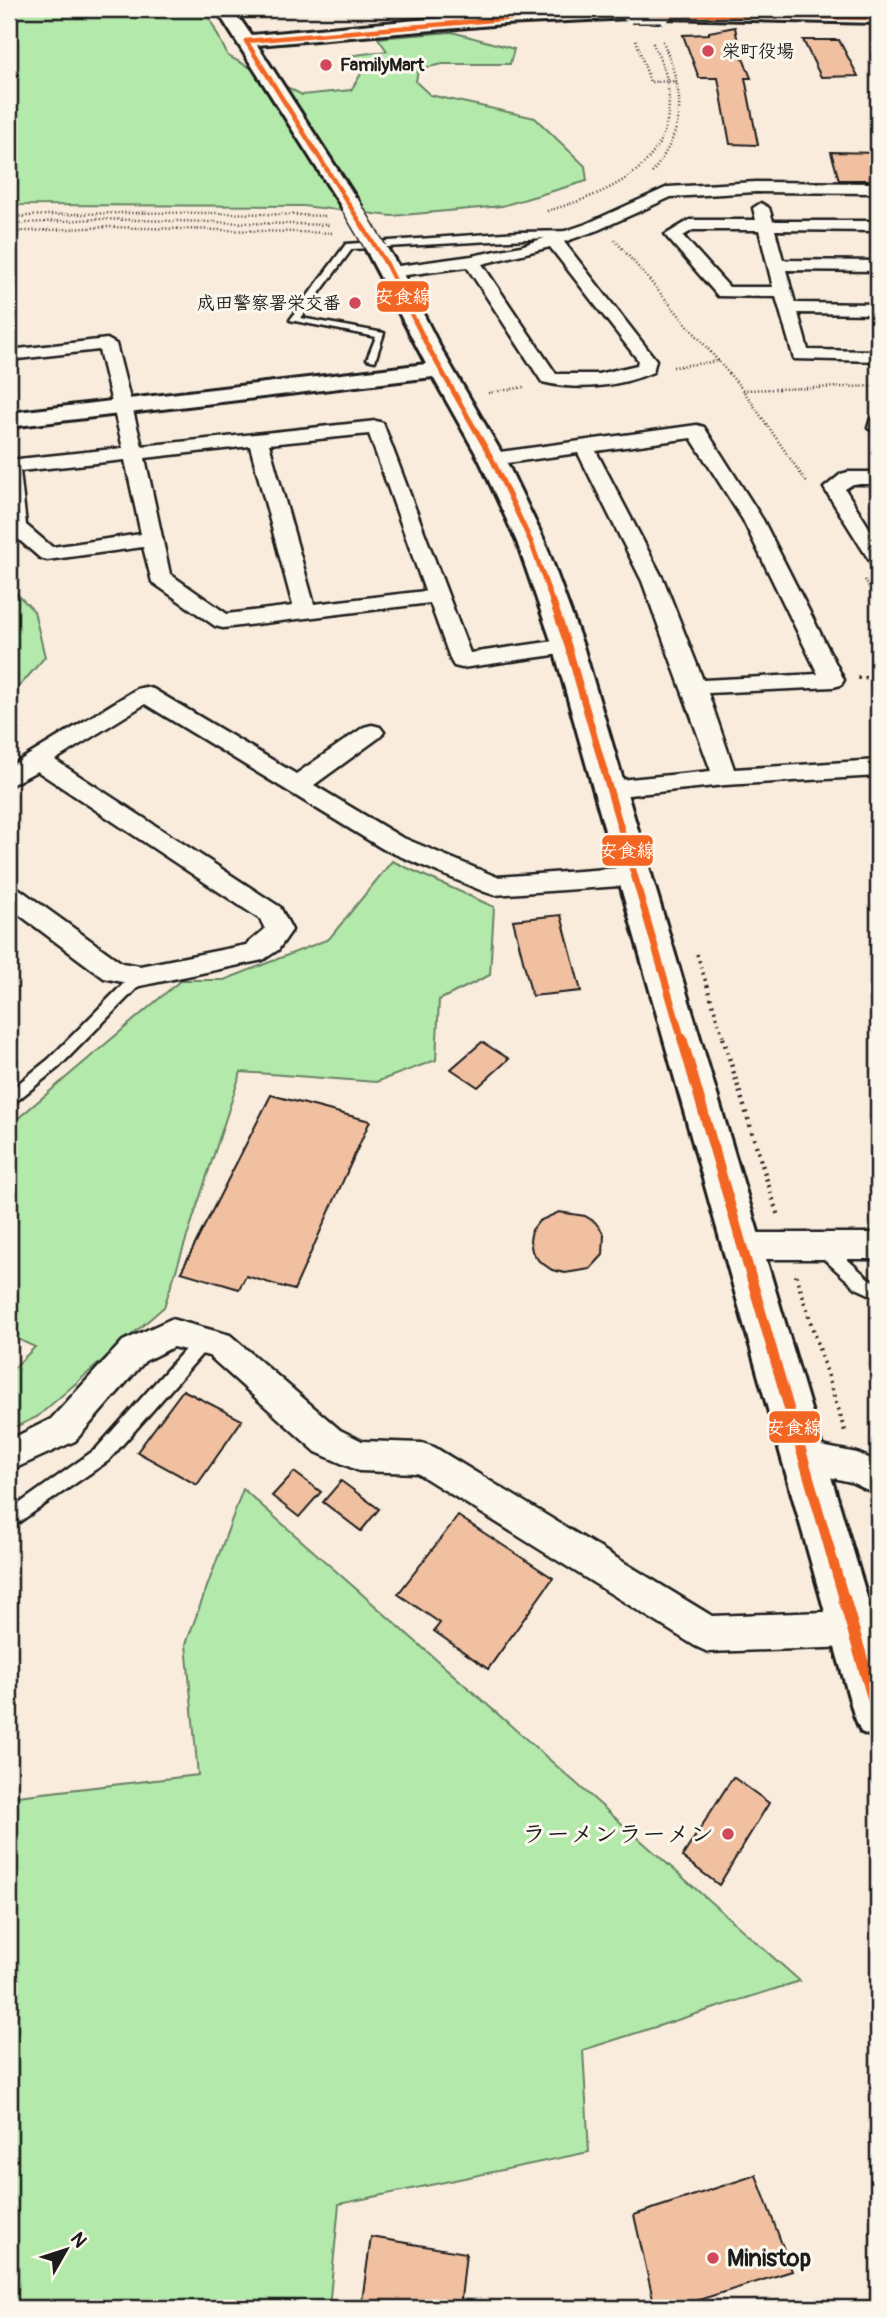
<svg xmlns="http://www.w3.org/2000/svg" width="887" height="2317" viewBox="0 0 887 2317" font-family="Pangolin,'Klee One',sans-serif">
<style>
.green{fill:#b3e9ab;stroke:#688264;stroke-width:2}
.building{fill:#f1c0a1;stroke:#1c1c1c;stroke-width:2}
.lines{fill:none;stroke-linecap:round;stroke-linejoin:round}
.lane-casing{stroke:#1c1c1c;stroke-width:5}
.street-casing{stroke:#1c1c1c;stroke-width:5}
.secondary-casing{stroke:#1c1c1c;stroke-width:6}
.path-far2{stroke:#1c1c1c;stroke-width:2.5;stroke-dasharray:1 2.5;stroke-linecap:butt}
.path-far1{stroke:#1c1c1c;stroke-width:3.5;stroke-dasharray:2 4.5;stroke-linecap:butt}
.path{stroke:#1c1c1c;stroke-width:4.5;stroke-dasharray:2 5;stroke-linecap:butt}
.lane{fill:#fbf7ec;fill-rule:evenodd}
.street{fill:#fbf7ec;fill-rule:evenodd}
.secondary{fill:#fbf7ec;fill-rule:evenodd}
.secondary-bridge-casing{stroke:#1c1c1c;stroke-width:22;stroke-linecap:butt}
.secondary-bridge{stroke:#fbf7ec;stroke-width:19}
.bus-1-far4-casing{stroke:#fbf7ec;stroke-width:7}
.bus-1-far3-casing{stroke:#fbf7ec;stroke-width:9}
.bus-1-far2-casing{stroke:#fbf7ec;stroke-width:11}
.bus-1-far1-casing{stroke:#fbf7ec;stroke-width:15}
.bus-1-casing{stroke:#fbf7ec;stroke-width:18}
.bus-1-far4{stroke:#f26522;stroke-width:4.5}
.bus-1-far3{stroke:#f26522;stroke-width:5}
.bus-1-far2{stroke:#f26522;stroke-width:7}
.bus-1-far1{stroke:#f26522;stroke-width:10}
.bus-1{stroke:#f26522;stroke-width:12}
.poi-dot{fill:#d1495b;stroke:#fbf7ec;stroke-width:2.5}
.labels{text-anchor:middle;stroke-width:6;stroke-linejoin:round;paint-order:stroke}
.far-poi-label{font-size:18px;font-weight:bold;fill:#1c1c1c;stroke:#fbf7ec;text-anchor:start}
.near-poi-label{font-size:24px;font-weight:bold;fill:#1c1c1c;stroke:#fbf7ec;text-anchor:end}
.line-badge{stroke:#fbf7ec;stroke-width:2.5}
.badge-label{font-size:19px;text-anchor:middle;font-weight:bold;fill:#fff}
</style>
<rect width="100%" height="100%" fill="#f9ecdd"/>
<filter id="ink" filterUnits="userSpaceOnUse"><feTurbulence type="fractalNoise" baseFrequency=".0143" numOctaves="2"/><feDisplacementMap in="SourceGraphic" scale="14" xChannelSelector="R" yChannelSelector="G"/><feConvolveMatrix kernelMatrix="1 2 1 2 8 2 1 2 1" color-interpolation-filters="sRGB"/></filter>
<g filter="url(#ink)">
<g class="green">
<polygon points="9,9 205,9 228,56 302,95 351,90 361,74 347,56 387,51 378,38 452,32 514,49 510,64 443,64 418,69 416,82 430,95 535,118 585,166 587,181 502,206 392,216 303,206 9,205"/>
<polygon points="9,586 34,611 45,657 9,698"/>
<polygon points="392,861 494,907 490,975 439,1000 436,1060 376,1082 241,1072 164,1307 37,1417 9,1430 9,1373 35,1347 9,1335 9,1126 181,980 224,980 329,939"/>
<polygon points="243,1489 800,1981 583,2050 589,2152 339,2204 329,2308 9,2308 9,1797 198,1775 186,1644"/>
</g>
<g class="building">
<polygon points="735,27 739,48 751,78 745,78 758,145 730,144 718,78 699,78 683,35 709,34 709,32"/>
<polygon points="803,40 839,40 858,76 821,77"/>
<polygon points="831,152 878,153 878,180 839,180"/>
<polygon points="561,915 581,991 532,996 513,920"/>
<polygon points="482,1042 509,1059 478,1087 451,1069"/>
<polygon points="271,1095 370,1121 294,1290 246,1276 239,1289 181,1272"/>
<polygon points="559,1212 585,1216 595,1222 604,1234 603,1255 590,1269 565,1273 552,1270 539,1261 532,1251 530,1240 532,1230 539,1221"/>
<polygon points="183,1390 242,1420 197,1485 137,1452"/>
<polygon points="294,1472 321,1492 299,1517 272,1496"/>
<polygon points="341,1481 379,1509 361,1531 323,1502"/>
<polygon points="458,1516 553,1578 488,1669 434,1631 440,1623 398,1594"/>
<polygon points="733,1777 769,1803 719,1885 682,1857"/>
<polygon points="756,2175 792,2271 673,2308 655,2308 634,2215"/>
<polygon points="371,2237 466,2253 460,2308 361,2308"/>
</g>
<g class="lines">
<defs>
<g id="lane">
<polygon points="248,9 267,9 251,12"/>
<polygon points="576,231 579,232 579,236 352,249 301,318 384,333 375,361 367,359 376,337 290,320 346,244 519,232"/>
<polygon points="140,971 145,972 147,976 145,980 59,1067 14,1103 9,1105 9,1091 49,1059 135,972"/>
<polygon points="821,1239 827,1241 868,1278 878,1283 878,1298 856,1288 815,1251 813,1246 815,1241"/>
<polygon points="203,1334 209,1336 212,1341 209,1346 108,1461 9,1529 9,1511 96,1449 197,1336"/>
</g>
<g id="street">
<path d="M756,182L878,183V193L756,192L671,197L598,230L564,242L656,360L653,372C619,387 578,391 542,382L467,267L391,277L382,272L391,267L472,256L521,246L586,224L668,187ZM550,247L638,360L637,365L598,374H556L482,264Z"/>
<path d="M761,203L769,208L773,221H878V231L775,230L783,260L878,261V271L786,270L795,303L878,304V314L798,313L808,350L878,351V361L794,359L776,297L718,296L665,235L690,220H756L753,208ZM693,230H759L773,287H729L683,236Z"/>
<path d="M107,339L116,344L142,446L376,421L383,423L470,653L568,639L576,641L579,646L576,651L568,653L462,668L454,666L451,661L430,603L223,628L215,626L152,582L143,547L47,560L40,558L9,531V460L123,448L99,350L9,360V350ZM369,434L425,591L314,604L269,444ZM250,446L293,606L227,614L170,574L145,458ZM125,460L141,534L52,547L26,525L20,471Z"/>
<polygon points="878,416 878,434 868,428 871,418"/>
<path d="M697,425L704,427L763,520L844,680L841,685L833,687L708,693L734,769L878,760V776L725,785L609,797L600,795L597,789L600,783L609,781L711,771L642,581L578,453L492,465L485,463L482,459L485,455L492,453ZM691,438L743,520L818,674L703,680L664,581L596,451Z"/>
<polygon points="848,472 878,472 878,484 853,484 845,489 878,542 878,565 871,563 824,488 841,474"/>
<polygon points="145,687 153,689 296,774 364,727 372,725 380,727 384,732 380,737 314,785 401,837 497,877 634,867 643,870 647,876 643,882 634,885 494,895 485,892 383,849 145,704 55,760 280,907 292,930 278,950 263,960 140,986 104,978 9,907 9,885 18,888 122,963 140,966 246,945 265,929 260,919 37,771 9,786 9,767 137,689"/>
<polygon points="744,1233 878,1233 878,1259 744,1259 733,1255 729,1246 733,1237"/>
<polygon points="171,1319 230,1335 340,1430 362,1441 422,1443 434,1447 712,1616 853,1611 866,1617 871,1629 866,1641 853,1647 708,1652 695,1646 417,1473 359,1471 316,1452 209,1356 173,1347 145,1361 75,1441 9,1471 9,1440 51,1419 123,1341"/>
<polygon points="806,1443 857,1453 878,1462 878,1495 851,1482 794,1469 789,1458 794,1447"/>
</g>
<g id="secondary">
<path d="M216,9H233L251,35C378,24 507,9 635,9L640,13L631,18L504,24L257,45L361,206L358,210H344L341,206Z"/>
<polygon points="656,9 878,13 878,23 662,18 653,13"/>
<polygon points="377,243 385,245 402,272 440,347 505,459 545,542 583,646 878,1634 878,1739 861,1732 854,1715 553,646 517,542 479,459 433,377 9,427 9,413 426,364 366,250 369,245"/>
</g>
</defs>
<use href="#lane" class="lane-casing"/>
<use href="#street" class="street-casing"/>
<use href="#secondary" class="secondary-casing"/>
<g class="path-far2">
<polyline points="636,40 650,82 679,81"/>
<path d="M652,173C689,123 684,94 662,39"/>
<path d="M547,211C613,192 681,164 667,81C665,67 657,54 652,41"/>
<path d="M9,217C115,211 220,212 326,216"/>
<polyline points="9,224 96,219 330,225"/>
<polyline points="9,232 107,227 333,233"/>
<polyline points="615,240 743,390 807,483"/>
<polyline points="673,367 719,361"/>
<polyline points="743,390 878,386"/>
<polyline points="488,393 524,387"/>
<polyline points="865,580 878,604"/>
</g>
<g class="path-far1">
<polyline points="858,678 878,677"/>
<polyline points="697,954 724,1040"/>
</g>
<g class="path">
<polyline points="723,1038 778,1216"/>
<polyline points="796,1275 846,1434"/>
<polyline points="870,1512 878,1539"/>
</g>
<use href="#lane" class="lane"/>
<use href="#street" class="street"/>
<use href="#secondary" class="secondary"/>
<defs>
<g id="secondary-bridge">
<polyline points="631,13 662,13"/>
<polyline points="351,206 377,250"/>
</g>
</defs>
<use href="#secondary-bridge" class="secondary-bridge-casing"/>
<use href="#secondary-bridge" class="secondary-bridge"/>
<defs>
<g id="bus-1-far4">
<polyline points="246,41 387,265"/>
<polyline points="246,41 504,19 631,13 878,18"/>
</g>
<polyline id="bus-1-far3" points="386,263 428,347 492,459 531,542 553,604"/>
<polyline id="bus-1-far2" points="553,602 568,646 682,1040"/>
<polyline id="bus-1-far1" points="682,1038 844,1599"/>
<polyline id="bus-1" points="844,1598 878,1715"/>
</defs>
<use href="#bus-1-far4" class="bus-1-far4-casing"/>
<use href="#bus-1-far3" class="bus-1-far3-casing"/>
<use href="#bus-1-far2" class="bus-1-far2-casing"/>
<use href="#bus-1-far1" class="bus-1-far1-casing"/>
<use href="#bus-1" class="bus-1-casing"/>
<use href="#bus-1-far4" class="bus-1-far4"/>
<use href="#bus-1-far3" class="bus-1-far3"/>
<use href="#bus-1-far2" class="bus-1-far2"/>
<use href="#bus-1-far1" class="bus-1-far1"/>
<use href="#bus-1" class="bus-1"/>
</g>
</g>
<g class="poi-dot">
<circle cx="708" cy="51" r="7"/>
<circle cx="326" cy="65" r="7"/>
<circle cx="355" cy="303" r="7"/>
<circle cx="728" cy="1834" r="7"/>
<circle cx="713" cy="2258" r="7"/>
</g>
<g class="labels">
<g class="far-poi-label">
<text x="722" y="57">栄町役場</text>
<text x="340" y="71">FamilyMart</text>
<text x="341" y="309" text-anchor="end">成田警察署栄交番</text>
</g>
<g class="near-poi-label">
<text x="714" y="1842">ラーメンラーメン</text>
<text x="727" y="2266" text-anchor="start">Ministop</text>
</g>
</g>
<g class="line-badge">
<rect x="376" y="280" width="54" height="33" rx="7" fill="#f26522"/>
<rect x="601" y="834" width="53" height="33" rx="7" fill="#f26522"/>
<rect x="768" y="1410" width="53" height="34" rx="7" fill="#f26522"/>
</g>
<g class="badge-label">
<text x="403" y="303">安食線</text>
<text x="627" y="857">安食線</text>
<text x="794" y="1434">安食線</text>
</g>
<rect width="887" height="2317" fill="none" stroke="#fbf7ec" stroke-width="35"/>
<rect x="18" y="18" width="852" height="2282" fill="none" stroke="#1c1c1c" stroke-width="2.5" filter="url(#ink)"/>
<g transform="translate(66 2250) rotate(51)" stroke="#fbf7ec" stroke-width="5" paint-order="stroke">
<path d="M0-5L12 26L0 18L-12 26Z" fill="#1c1c1c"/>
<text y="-10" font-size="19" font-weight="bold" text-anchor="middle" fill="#1c1c1c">N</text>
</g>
</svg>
